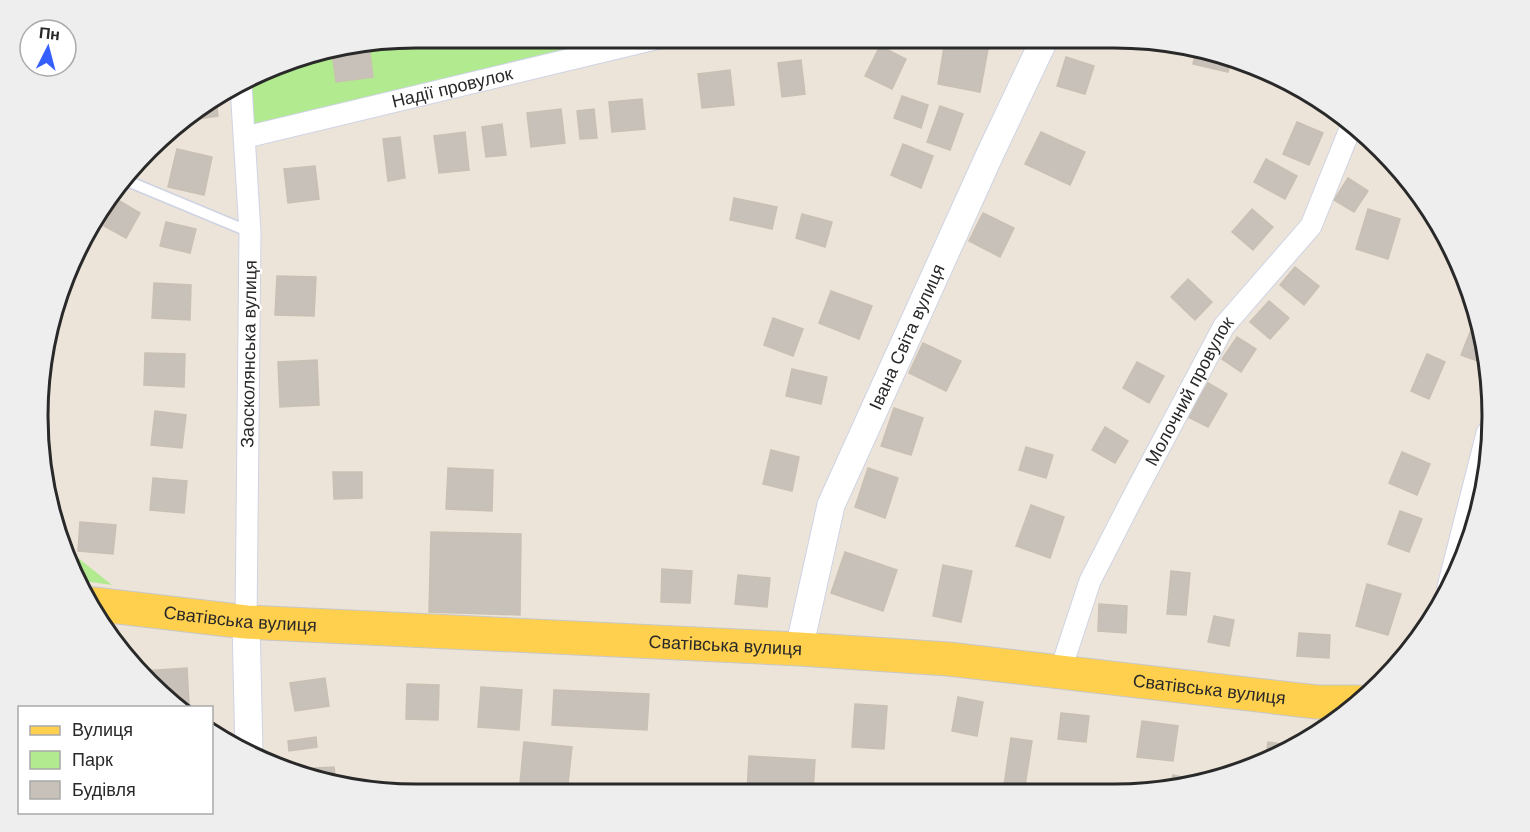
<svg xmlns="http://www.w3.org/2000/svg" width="1530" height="832" viewBox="0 0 1530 832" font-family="Helvetica,sans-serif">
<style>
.green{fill:#b1ea8f}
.building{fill:#c8c1b9;stroke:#c9c0b3;stroke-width:1.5}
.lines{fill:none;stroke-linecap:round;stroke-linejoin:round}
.service-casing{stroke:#ced3e4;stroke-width:13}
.minor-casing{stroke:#ced3e4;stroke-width:23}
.tertiary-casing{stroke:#ced3e4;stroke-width:29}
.primary-casing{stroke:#c7c7c7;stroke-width:35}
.service{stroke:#fff;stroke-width:10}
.minor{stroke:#fff;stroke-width:21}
.tertiary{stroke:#fff;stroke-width:27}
.primary{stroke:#ffd04d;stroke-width:33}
.labels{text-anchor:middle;stroke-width:4.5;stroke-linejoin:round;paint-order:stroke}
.street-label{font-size:18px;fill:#292929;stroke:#fff}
.rim{fill:none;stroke:#292929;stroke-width:3}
</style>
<rect width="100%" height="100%" fill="#ede4d9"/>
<g class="green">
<polygon points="416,38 659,38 246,137 241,86 294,58"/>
<polygon points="63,546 112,585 78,580 66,561"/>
</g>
<g class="building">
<polygon points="945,41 988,49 980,92 938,84"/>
<polygon points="369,45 373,77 336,82 332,51"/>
<polygon points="880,46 906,59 892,89 865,76"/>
<polygon points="1197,48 1231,58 1228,72 1193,64"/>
<polygon points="1066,57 1094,66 1085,94 1057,86"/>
<polygon points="801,60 805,94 782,97 778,63"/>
<polygon points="730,70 734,105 702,108 698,74"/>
<polygon points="902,96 928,105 921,128 894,118"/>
<polygon points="642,99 645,129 612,132 609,102"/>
<polygon points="216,100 218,116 183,121 185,116"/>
<polygon points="940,106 963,114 950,150 927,142"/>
<polygon points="561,109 565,143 531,147 527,113"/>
<polygon points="594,109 597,138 580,139 577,111"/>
<polygon points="1297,122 1323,133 1309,165 1283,154"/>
<polygon points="502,124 506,155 486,157 482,127"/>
<polygon points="465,132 469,170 439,173 434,136"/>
<polygon points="1041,132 1085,152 1070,185 1025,164"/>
<polygon points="400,137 405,178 388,181 383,139"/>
<polygon points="903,144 933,156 921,188 891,175"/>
<polygon points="177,149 212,157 204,195 168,187"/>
<polygon points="1266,159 1297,176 1285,199 1254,182"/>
<polygon points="315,166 319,199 288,203 284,169"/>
<polygon points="1348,178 1368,191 1354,212 1334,200"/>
<polygon points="734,198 777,207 772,229 730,220"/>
<polygon points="118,200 140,213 126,238 104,226"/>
<polygon points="1252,209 1273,227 1253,250 1232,232"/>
<polygon points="1368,209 1400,219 1388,259 1356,249"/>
<polygon points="983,213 1014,228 1000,257 969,241"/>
<polygon points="802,214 832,222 825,247 796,238"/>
<polygon points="166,222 196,229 190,253 160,246"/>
<polygon points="1295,267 1319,286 1304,305 1280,285"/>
<polygon points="277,276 316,277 314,316 275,315"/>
<polygon points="1188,279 1212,302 1195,320 1171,297"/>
<polygon points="154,283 191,285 190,320 152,318"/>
<polygon points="831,291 872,306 859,339 819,323"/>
<polygon points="1269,301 1289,318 1270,339 1250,322"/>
<polygon points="773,318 803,329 793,356 764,345"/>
<polygon points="1473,325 1480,328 1483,363 1461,355"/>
<polygon points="1237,337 1256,349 1241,372 1222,359"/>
<polygon points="923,343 961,361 946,391 909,373"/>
<polygon points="145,353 185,354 184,387 144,385"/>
<polygon points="1427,354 1445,362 1429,399 1411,391"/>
<polygon points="317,360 319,405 280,407 278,362"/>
<polygon points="1137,362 1164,376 1149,403 1123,388"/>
<polygon points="792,369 827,377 821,404 786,396"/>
<polygon points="1208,383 1227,394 1208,427 1188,417"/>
<polygon points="894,408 923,418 911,455 881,446"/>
<polygon points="155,411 186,415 182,448 151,445"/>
<polygon points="1105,427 1128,441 1115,463 1092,450"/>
<polygon points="1026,447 1053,455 1046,478 1019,470"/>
<polygon points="771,450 799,457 792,491 763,484"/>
<polygon points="1402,452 1430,464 1417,495 1389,483"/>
<polygon points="448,468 493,470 492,511 446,509"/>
<polygon points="868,468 898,478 885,518 855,507"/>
<polygon points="333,472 362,472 362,498 334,499"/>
<polygon points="153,478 187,481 184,513 150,510"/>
<polygon points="1031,505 1064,517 1050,558 1016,546"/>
<polygon points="1400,511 1422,519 1409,552 1388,544"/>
<polygon points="80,522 116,525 113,554 78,551"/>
<polygon points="431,532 521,534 520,615 429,612"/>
<polygon points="845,552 897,570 883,611 831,593"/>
<polygon points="943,565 972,571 961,622 933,616"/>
<polygon points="662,569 692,571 690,603 661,602"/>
<polygon points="1171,571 1190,573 1186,615 1167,614"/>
<polygon points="738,575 770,578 767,607 735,604"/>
<polygon points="1367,584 1401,594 1388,635 1356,626"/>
<polygon points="1099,604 1127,606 1126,633 1098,631"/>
<polygon points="1214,616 1234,620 1229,646 1208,642"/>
<polygon points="1299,633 1330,635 1329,658 1297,656"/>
<polygon points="187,668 189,705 180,705 143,675 143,671"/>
<polygon points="325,678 329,706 295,711 290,683"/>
<polygon points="407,684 439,685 438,720 406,719"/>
<polygon points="481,687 522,690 519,730 478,727"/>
<polygon points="554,690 649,694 647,730 552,725"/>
<polygon points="958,697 983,702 977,736 952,731"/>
<polygon points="855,704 887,706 884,749 852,747"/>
<polygon points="1061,713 1089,716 1086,742 1058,739"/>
<polygon points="1142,721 1178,726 1173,761 1137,757"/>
<polygon points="316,737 317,747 289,751 288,741"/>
<polygon points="1011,738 1032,741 1024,792 1003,792"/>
<polygon points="524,742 572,747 567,793 519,793"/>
<polygon points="1268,742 1294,746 1266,760"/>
<polygon points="749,756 815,760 813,792 747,793"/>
<polygon points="334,767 336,785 318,782 297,773 297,769"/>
<polygon points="1173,775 1203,782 1169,790"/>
</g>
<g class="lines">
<defs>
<polyline id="service" points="125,180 250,232"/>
<g id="minor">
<polyline points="241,86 250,232 246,622"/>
<path id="s1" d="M246,137L659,38"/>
<polyline points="1448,587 1487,433"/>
<path id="s2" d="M1060,672L1090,581L1133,497L1224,326L1311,226L1350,129"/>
</g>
<g id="tertiary">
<polyline points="246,622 249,753"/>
<path id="s3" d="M799,649L831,505L991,152L1045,38"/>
</g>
<g id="primary">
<path id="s4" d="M93,604L246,622L799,649L948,659L1317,702H1357"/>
</g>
</defs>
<use href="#service" class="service-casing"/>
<use href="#minor" class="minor-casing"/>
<use href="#tertiary" class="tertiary-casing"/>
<use href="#primary" class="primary-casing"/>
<use href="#service" class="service"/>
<use href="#minor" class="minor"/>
<use href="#tertiary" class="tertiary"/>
<use href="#primary" class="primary"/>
</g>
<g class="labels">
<g class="street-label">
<text dy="6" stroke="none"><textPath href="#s1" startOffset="212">Надії провулок</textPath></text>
<text dy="6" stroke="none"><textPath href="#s3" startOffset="332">Івана Світа вулиця</textPath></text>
<text transform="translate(249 354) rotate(-89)" y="6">Заосколянська вулиця</text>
<text dy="6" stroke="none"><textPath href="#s2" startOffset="310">Молочний провулок</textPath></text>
<text dy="6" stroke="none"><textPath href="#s4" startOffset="148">Сватівська вулиця</textPath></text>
<text dy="6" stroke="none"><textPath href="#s4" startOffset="634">Сватівська вулиця</textPath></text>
<text dy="6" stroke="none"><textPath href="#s4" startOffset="1120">Сватівська вулиця</textPath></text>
</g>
</g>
<path d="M0 0H1530V832H0ZM416 48H1114A368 368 0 0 1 1482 416V416A368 368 0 0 1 1114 784H416A368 368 0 0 1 48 416V416A368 368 0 0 1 416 48Z" fill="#eee" fill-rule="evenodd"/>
<path class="rim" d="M416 48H1114A368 368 0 0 1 1482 416V416A368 368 0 0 1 1114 784H416A368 368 0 0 1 48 416V416A368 368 0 0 1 416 48Z"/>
<rect x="18" y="706" width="195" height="108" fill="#ffffff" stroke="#a9a9a9" stroke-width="1.5"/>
<rect x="30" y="726" width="30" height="9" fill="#ffd04d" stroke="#a9a9a9" stroke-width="1.5"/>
<text x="72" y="736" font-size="18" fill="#292929">Вулиця</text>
<rect x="30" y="751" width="30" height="18" fill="#b1ea8f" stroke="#a9a9a9" stroke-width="1.5"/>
<text x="72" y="766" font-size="18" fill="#292929">Парк</text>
<rect x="30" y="781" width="30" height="18" fill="#c8c1b9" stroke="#a9a9a9" stroke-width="1.5"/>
<text x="72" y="796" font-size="18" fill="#292929">Будівля</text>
<g transform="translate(48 48) rotate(6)"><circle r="28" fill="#ffffff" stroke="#a9a9a9" stroke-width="1.5"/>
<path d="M0-4.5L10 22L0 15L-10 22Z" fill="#3560ff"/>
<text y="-9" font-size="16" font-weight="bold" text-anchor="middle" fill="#292929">Пн</text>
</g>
</svg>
